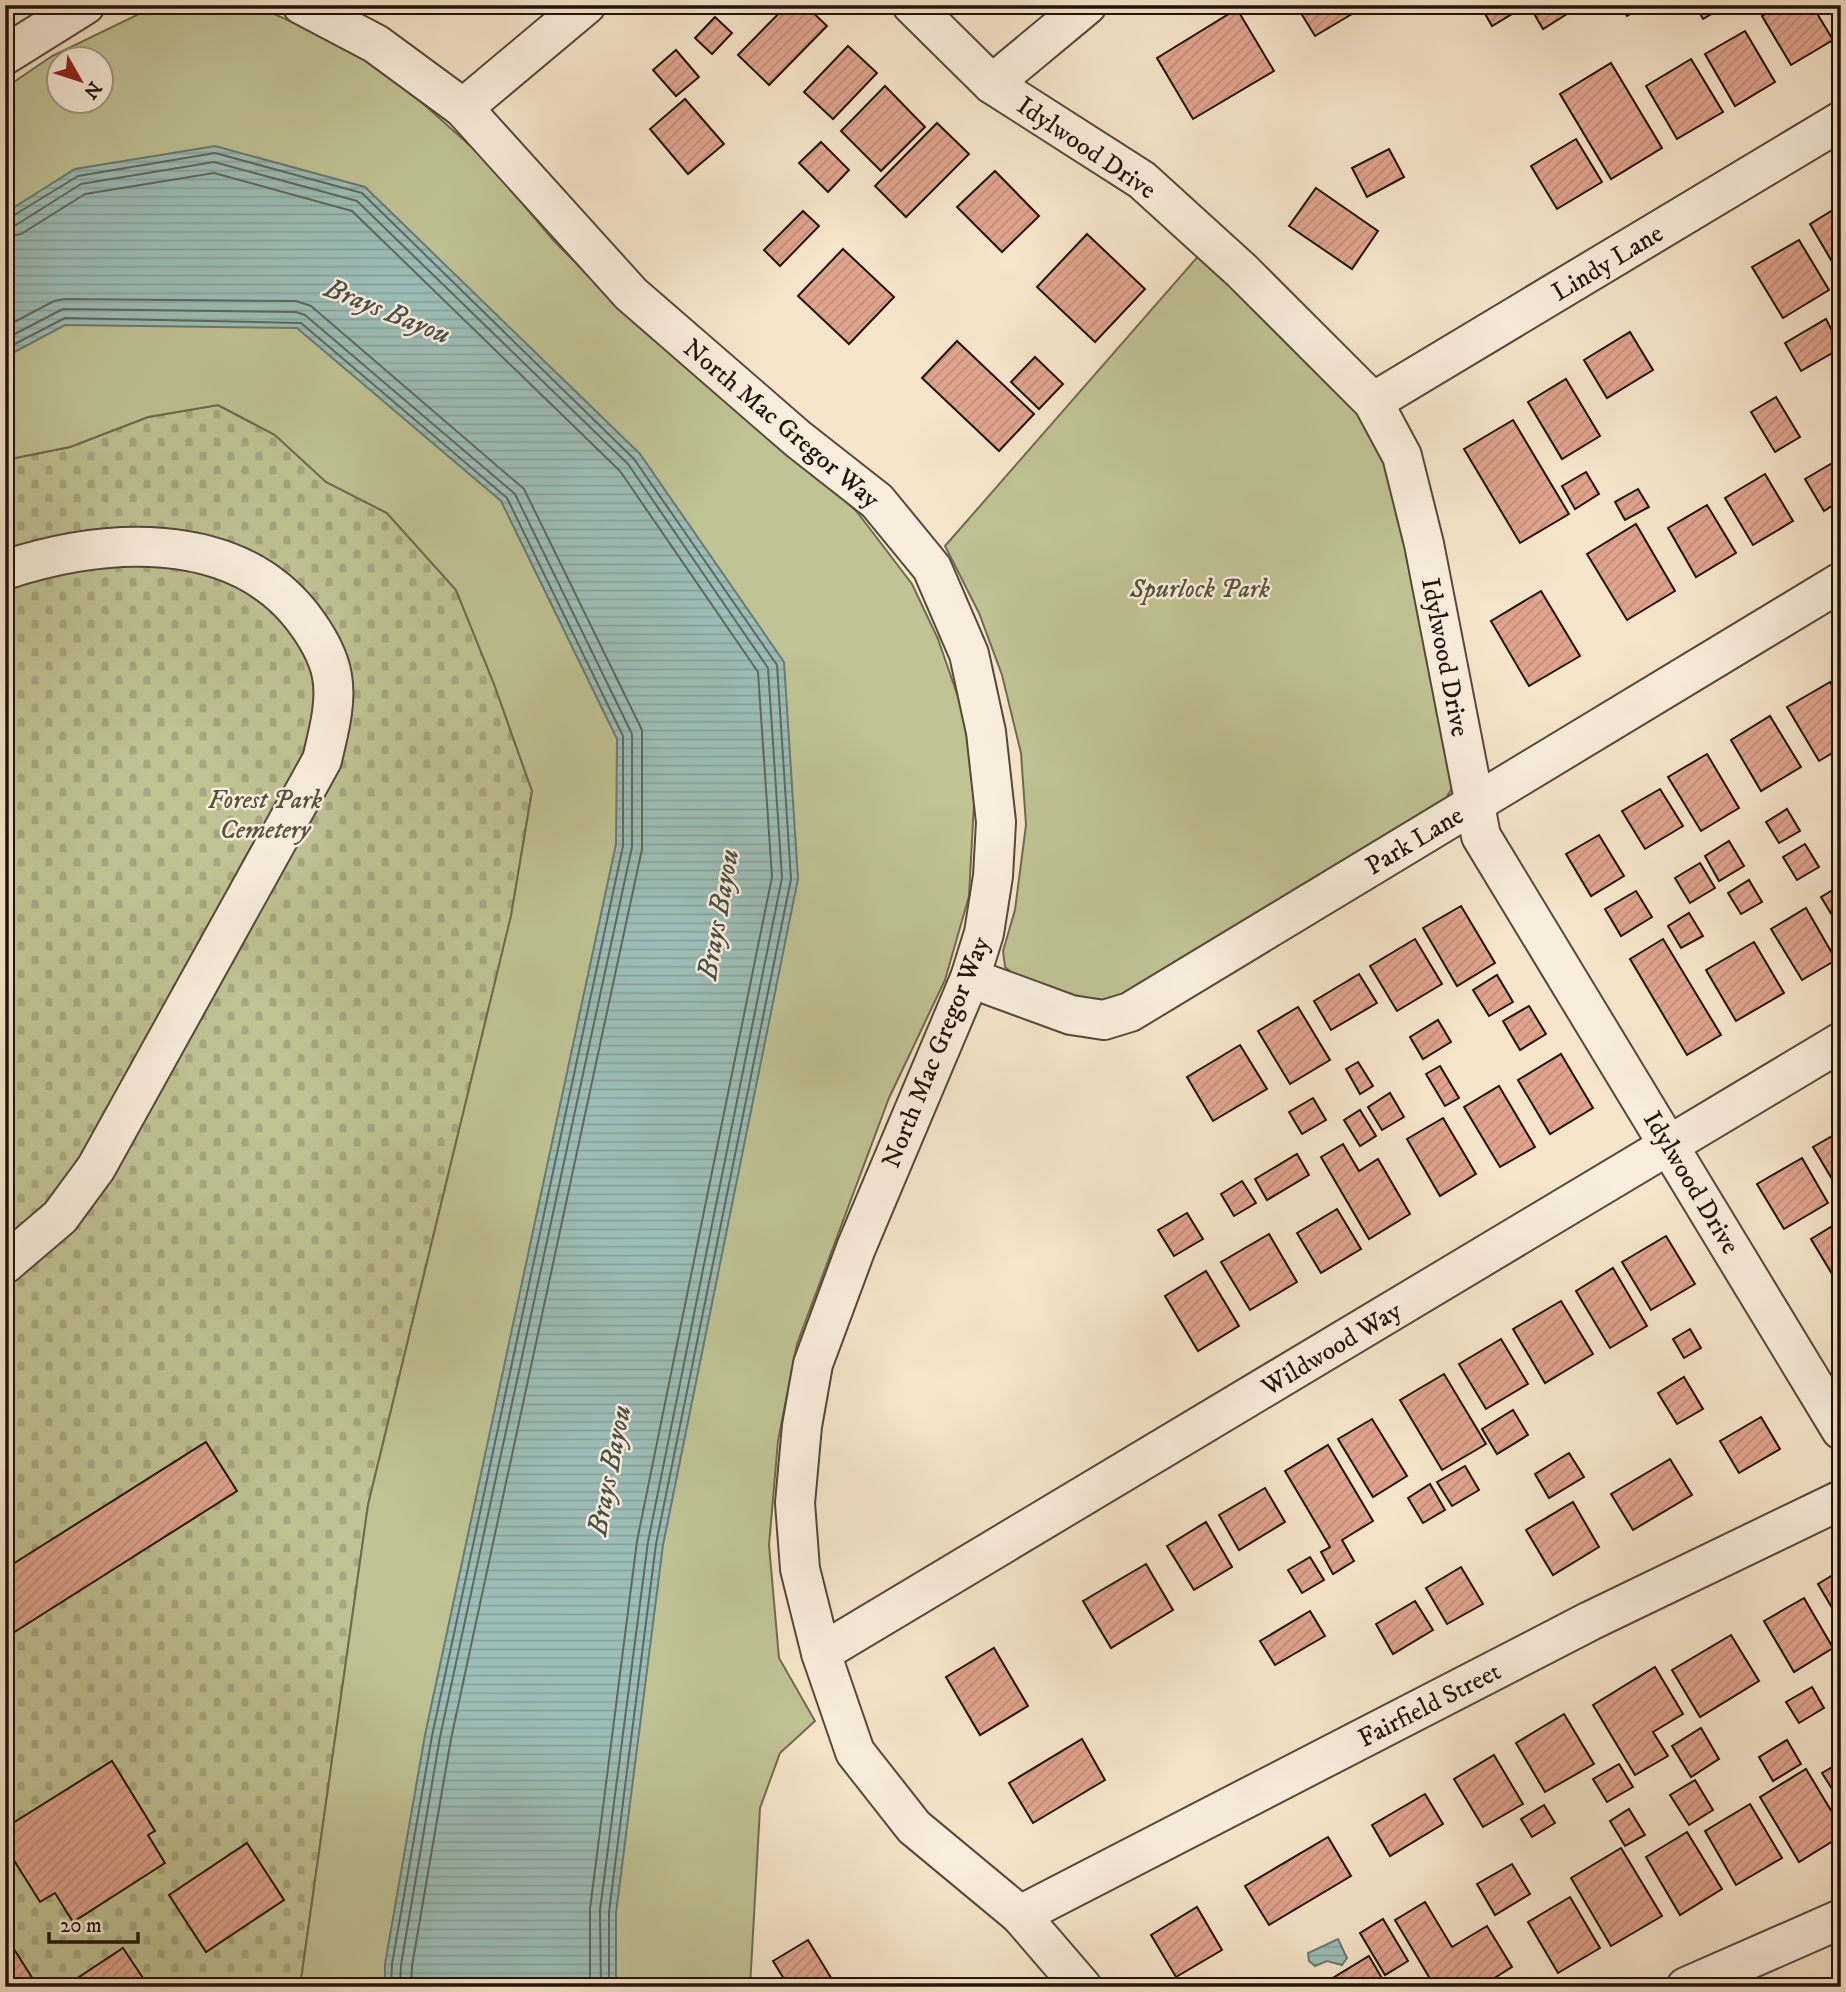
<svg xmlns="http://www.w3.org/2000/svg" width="1846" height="1992" viewBox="0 0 1846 1992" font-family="'IM FELL DW Pica',serif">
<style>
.cemetery{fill:url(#cemetery-stones);stroke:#706b4f;stroke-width:2}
.park{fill:#c0c394;stroke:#706b4f;stroke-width:2;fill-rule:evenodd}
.water{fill:url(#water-rules);stroke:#6b7a72;stroke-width:2}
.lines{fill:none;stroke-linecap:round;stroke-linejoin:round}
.shore{stroke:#5e6961;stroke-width:2}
.building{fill:url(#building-hatch);stroke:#20130a;stroke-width:2}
.minor-casing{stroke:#56483a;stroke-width:42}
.minor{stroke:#f9eedd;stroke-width:38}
.labels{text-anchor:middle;stroke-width:5;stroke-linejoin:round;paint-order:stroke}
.street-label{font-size:26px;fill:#20130a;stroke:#f9eedd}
.park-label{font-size:26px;font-style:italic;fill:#58513a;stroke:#f9eedd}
.water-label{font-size:28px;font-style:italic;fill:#4c4f47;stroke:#f9eedd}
</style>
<defs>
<pattern id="cemetery-stones" width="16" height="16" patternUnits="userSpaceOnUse" patternTransform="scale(1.75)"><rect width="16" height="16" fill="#c0c394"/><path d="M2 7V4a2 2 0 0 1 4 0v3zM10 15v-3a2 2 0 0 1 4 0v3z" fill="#a5a77e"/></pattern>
<pattern id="water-rules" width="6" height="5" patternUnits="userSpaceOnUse" patternTransform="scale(1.75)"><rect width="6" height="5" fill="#9dbfb8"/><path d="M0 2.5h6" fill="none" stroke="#87a39d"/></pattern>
<pattern id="building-hatch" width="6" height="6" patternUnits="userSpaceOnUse" patternTransform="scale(1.75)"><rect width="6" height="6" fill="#e0a48d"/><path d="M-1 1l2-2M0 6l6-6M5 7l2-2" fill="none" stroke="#c08c78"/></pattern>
</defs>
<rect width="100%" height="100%" fill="#f6e5ca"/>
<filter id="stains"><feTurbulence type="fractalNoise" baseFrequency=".00286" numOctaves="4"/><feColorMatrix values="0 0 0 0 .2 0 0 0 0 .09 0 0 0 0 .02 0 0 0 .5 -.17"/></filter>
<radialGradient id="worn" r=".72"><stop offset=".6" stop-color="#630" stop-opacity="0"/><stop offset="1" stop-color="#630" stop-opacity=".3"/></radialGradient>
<polygon class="cemetery" points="218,405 275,435 326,482 387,513 456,590 494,684 532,791 511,916 368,1505 300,1987 5,1987 5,460 70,447 148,417"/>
<g class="park">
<path d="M178,5H228L274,14L345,45L401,84L484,158L554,241L635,323L716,394L800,456L857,512L912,584L938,639L966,720L974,803L969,896L945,980L889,1098L797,1344L778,1441L769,1545L779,1658L815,1721L780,1753L760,1808L750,1987H300L368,1505L511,916L532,791L494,684L456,590L387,513L326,482L275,435L218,405L148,417L70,447L5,460V88L52,56L141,13ZM60,60H102V102H60Z"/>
<polygon points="1201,253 1330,383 1381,438 1399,487 1453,786 1443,804 1138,991 1098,1004 1019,979 1005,967 1003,951 1015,910 1026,825 1021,753 1002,675 979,613 945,546"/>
</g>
<g class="water">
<polygon points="215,146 365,187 640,454 784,662 798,879 663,1545 616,1913 616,1987 385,1987 385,1964 425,1735 616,844 617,739 501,501 297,328 65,325 5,357 5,213 75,169"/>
<polygon points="1338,1939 1347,1958 1342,1965 1327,1961 1315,1966 1309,1961 1308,1953"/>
</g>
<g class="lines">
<g class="shore">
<polyline points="5,218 11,217 78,176 215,153 362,193 634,459 777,665 791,879 656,1544 609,1912 609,1987"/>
<polyline points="5,227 16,225 81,184 214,162 357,201 628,464 768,668 782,878 648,1542 600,1910 601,1987"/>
<polyline points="5,237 21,234 85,194 214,173 352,211 620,471 758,672 772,877 637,1541 590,1909 590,1987"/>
<polyline points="5,327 54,301 65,299 296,301 311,306 524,489 642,730 642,849 451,1739 412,1966 411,1987"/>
<polyline points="5,339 63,309 296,312 305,315 515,494 632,734 632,847 440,1737 401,1965 400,1987"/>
<polyline points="5,349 65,318 301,323 507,498 623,736 623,846 432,1736 392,1964 391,1987"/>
</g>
</g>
<g class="building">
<polygon points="787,5 805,5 827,26 769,85 738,55"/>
<polygon points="1296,5 1367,5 1315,36"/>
<polygon points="1480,5 1527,5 1492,26"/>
<polygon points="1529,5 1573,5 1575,9 1543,29"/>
<polygon points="1620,5 1646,5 1627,16"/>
<polygon points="1695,5 1727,5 1703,19"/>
<polygon points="1780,5 1812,5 1833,40 1791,65 1762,16"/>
<polygon points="1237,9 1274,71 1193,119 1157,58"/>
<polygon points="715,17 732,33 712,54 695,38"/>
<polygon points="1745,31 1775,82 1735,106 1705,54"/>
<polygon points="848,46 877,73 833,119 804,92"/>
<polygon points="676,50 699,77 676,96 653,70"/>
<polygon points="1691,59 1723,112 1677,139 1646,86"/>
<polygon points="1611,63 1662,148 1611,179 1560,94"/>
<polygon points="885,86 925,127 881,171 841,131"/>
<polygon points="685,99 724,144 688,174 650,129"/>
<polygon points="937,123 969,154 906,217 875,186"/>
<polygon points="1576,139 1602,182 1557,209 1531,166"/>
<polygon points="821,142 849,170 828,192 799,163"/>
<polygon points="1389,149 1404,177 1367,197 1352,168"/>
<polygon points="995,171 1039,216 1002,252 957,207"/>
<polygon points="1316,188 1378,231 1352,269 1289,226"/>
<polygon points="1841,205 1841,277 1810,224"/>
<polygon points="803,211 819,226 780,266 764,250"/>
<polygon points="1087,234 1145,289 1095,342 1037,287"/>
<polygon points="1799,240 1829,290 1783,318 1752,267"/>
<polygon points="843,249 894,297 849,344 798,296"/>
<polygon points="1826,319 1841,348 1801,371 1785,343"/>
<polygon points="1630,332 1653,370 1607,398 1584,360"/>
<polygon points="957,341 1034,414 999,451 922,378"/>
<polygon points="1035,357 1063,384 1039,409 1011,382"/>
<polygon points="1566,379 1600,436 1562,459 1528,402"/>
<polygon points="1776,397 1800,437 1775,452 1751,412"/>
<polygon points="1513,420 1569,514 1520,543 1464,449"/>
<polygon points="1841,458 1841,500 1824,511 1805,479"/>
<polygon points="1586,472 1599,494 1575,509 1562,486"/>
<polygon points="1765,474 1793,521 1753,545 1725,498"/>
<polygon points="1638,489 1649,507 1625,520 1615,502"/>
<polygon points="1707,505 1736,553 1696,577 1668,528"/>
<polygon points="1636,524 1675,591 1627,620 1587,554"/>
<polygon points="1541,591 1580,656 1529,686 1491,621"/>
<polygon points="1830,682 1841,700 1841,748 1819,761 1787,707"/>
<polygon points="1770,716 1801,767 1761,791 1731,740"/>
<polygon points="1707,754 1739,808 1701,831 1668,777"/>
<polygon points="1660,789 1683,826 1645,849 1622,811"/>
<polygon points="1787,809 1800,831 1779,843 1766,822"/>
<polygon points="1599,835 1624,876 1591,896 1566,854"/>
<polygon points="1729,841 1744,866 1719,881 1705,856"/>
<polygon points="1805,844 1819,867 1797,880 1783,857"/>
<polygon points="1700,863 1715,888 1690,903 1675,878"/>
<polygon points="1749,880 1762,902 1741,914 1728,893"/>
<polygon points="1841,885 1841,930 1821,897"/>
<polygon points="1636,891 1652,917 1621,936 1605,909"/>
<polygon points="1461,906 1495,963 1457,986 1423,928"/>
<polygon points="1806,908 1836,960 1802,980 1771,929"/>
<polygon points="1689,913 1703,936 1681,948 1668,926"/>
<polygon points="1415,939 1442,984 1397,1011 1370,966"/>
<polygon points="1663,939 1721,1035 1687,1055 1630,959"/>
<polygon points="1754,942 1784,993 1736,1021 1706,970"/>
<polygon points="1359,974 1377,1003 1331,1030 1314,1001"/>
<polygon points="1497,975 1513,1002 1489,1016 1473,990"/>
<polygon points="1529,1006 1546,1034 1520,1050 1503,1021"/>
<polygon points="1298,1007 1330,1060 1290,1084 1258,1031"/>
<polygon points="1438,1020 1451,1042 1423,1059 1410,1037"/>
<polygon points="1240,1045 1267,1089 1213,1121 1187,1077"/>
<polygon points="1561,1054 1593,1108 1550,1134 1518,1080"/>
<polygon points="1358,1062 1373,1086 1360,1094 1346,1069"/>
<polygon points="1440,1066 1459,1098 1445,1106 1426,1074"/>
<polygon points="1499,1086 1535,1147 1500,1167 1464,1107"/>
<polygon points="1390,1093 1404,1117 1382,1130 1368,1107"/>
<polygon points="1313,1098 1326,1120 1302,1134 1289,1112"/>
<polygon points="1360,1110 1376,1136 1360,1146 1344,1120"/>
<polygon points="1443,1118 1476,1174 1440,1196 1407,1139"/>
<polygon points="1841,1131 1841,1194 1813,1147"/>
<polygon points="1343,1144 1359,1171 1378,1159 1410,1214 1369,1239 1321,1157"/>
<polygon points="1297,1154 1309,1175 1267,1200 1255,1179"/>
<polygon points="1802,1158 1828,1203 1784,1229 1757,1184"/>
<polygon points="1242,1181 1256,1203 1234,1216 1221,1194"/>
<polygon points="1337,1209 1361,1249 1321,1273 1297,1233"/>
<polygon points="1187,1213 1203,1239 1174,1256 1158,1230"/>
<polygon points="1839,1222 1841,1226 1841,1269 1832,1274 1811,1239"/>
<polygon points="1269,1234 1297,1282 1250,1310 1221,1262"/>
<polygon points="1666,1236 1695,1284 1651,1310 1622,1262"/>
<polygon points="1613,1268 1647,1326 1610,1348 1576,1291"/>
<polygon points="1206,1271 1239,1326 1198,1351 1165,1296"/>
<polygon points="1561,1301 1593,1354 1545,1383 1513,1329"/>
<polygon points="1690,1329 1701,1348 1684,1358 1673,1339"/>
<polygon points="1501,1339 1528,1384 1486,1409 1459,1364"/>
<polygon points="1444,1374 1486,1444 1442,1470 1400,1400"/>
<polygon points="1684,1377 1703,1409 1677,1424 1658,1393"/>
<polygon points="1513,1410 1528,1435 1497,1454 1482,1429"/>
<polygon points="1761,1417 1780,1449 1739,1473 1720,1441"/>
<polygon points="1372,1419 1407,1476 1373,1497 1338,1439"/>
<polygon points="206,1442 237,1491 5,1638 5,1569"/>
<polygon points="1328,1445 1373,1521 1342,1540 1354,1561 1333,1574 1321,1552 1330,1547 1285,1471"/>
<polygon points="1569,1453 1584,1477 1549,1498 1535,1474"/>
<polygon points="1670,1459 1692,1495 1633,1530 1611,1494"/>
<polygon points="1465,1466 1479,1490 1452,1506 1437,1482"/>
<polygon points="1430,1484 1445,1510 1423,1523 1408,1498"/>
<polygon points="1265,1488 1285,1522 1239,1550 1219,1515"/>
<polygon points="1573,1502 1599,1547 1553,1575 1526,1530"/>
<polygon points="1206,1522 1232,1567 1194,1590 1167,1546"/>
<polygon points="1310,1557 1324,1580 1302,1593 1288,1570"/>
<polygon points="1146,1564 1173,1610 1111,1648 1083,1601"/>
<polygon points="1461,1567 1483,1604 1447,1624 1426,1588"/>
<polygon points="1841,1570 1841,1623 1818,1584"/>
<polygon points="1804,1598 1833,1648 1794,1672 1764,1621"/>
<polygon points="1415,1601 1433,1630 1393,1654 1376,1624"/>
<polygon points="1310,1611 1325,1636 1275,1665 1260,1641"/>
<polygon points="1731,1635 1759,1681 1700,1717 1672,1670"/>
<polygon points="994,1648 1028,1706 980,1735 946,1677"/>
<polygon points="1655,1667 1683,1714 1653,1732 1668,1756 1635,1775 1593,1705"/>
<polygon points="1812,1687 1824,1708 1799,1723 1786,1702"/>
<polygon points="1564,1714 1594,1764 1545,1792 1516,1743"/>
<polygon points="1701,1728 1719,1759 1691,1777 1672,1746"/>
<polygon points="1082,1739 1105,1780 1033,1823 1009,1783"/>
<polygon points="1787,1740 1801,1764 1773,1781 1759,1757"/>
<polygon points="1494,1755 1523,1804 1483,1827 1454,1779"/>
<polygon points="112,1761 155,1831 148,1835 165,1863 73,1922 55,1893 40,1902 5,1846 5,1828"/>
<polygon points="1841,1762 1841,1803 1822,1773"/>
<polygon points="1619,1764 1633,1787 1607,1802 1593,1779"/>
<polygon points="1806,1769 1841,1827 1841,1836 1799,1862 1760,1797"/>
<polygon points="1695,1780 1713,1810 1689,1825 1670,1795"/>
<polygon points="1425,1794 1443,1824 1390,1856 1372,1825"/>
<polygon points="1750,1804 1782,1858 1736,1885 1705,1831"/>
<polygon points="1544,1805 1555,1823 1532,1837 1521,1819"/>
<polygon points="1629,1809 1645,1835 1625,1846 1610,1821"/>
<polygon points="1687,1832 1722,1889 1680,1915 1646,1857"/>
<polygon points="1328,1837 1351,1876 1269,1925 1245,1886"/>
<polygon points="247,1843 284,1900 206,1952 169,1895"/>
<polygon points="1621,1848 1662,1916 1611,1946 1571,1878"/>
<polygon points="1512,1864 1530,1894 1495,1915 1477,1884"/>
<polygon points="1570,1897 1600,1948 1558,1973 1528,1922"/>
<polygon points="1425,1902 1452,1947 1487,1926 1512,1967 1480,1987 1435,1987 1395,1920"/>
<polygon points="1197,1907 1222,1950 1176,1977 1151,1935"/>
<polygon points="1383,1919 1408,1961 1385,1975 1360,1933"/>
<polygon points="808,1940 833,1981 823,1987 789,1987 773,1961"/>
<polygon points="12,1946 38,1987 5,1987 5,1951"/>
<polygon points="123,1948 149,1987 64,1987"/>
<polygon points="1369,1956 1387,1987 1318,1987"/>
</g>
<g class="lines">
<defs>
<g id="minor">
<polyline points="302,5 376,44 463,108 631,294 798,439 877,501 932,568 969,654 986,732 996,822 993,876 984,933 970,978 856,1248 813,1364 802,1426 795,1503 800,1569 821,1653 855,1752 914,1827 1020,1915 1082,1987"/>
<polyline points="912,5 992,84 1142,180 1242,271 1373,402 1402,456 1424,544 1481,836 1841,1430"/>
<polyline points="5,55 85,5"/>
<polyline points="992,84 1087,5"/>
<polyline points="463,108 586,5"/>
<polyline points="1373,402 1841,121"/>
<path d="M5,570C102,538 231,528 301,615C315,633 328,653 332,676C337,703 328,734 322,760L96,1168L60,1217L5,1264"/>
<polyline points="970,978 1071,1015 1104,1020 1130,1012 1841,582"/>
<polyline points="821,1653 1841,1042"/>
<polyline points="1020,1915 1590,1621 1841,1500"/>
<polyline points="1686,1987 1841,1919"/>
</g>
</defs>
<use href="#minor" class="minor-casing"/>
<use href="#minor" class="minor"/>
</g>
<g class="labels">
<g class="street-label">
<text transform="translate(1087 147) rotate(34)" y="9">Idylwood Drive</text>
<text transform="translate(1607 262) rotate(-31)" y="9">Lindy Lane</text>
<text transform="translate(782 423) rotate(40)" y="9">North Mac Gregor Way</text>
<text transform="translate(1446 657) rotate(79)" y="9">Idylwood Drive</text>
<text transform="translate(1414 840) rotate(-31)" y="9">Park Lane</text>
<text transform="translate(935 1052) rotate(-68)" y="9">North Mac Gregor Way</text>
<text transform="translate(1692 1182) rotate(59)" y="9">Idylwood Drive</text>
<text transform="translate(1331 1348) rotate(-31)" y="9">Wildwood Way</text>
<text transform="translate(1429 1704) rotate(-27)" y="9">Fairfield Street</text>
</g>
<g class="park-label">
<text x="1200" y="597">Spurlock Park</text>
<text x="265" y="808">Forest Park<tspan x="265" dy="30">Cemetery</tspan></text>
</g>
<g class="water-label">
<text transform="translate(388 310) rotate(22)" y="10">Brays Bayou</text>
<text transform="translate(717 914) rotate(-80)" y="10">Brays Bayou</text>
<text transform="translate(608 1470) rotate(-79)" y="10">Brays Bayou</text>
</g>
</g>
<rect width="1846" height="1992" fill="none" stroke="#f6e5ca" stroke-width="28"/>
<rect x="7" y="7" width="1832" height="1978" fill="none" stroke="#20130a" stroke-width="3.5"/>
<rect x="14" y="14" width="1818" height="1964" fill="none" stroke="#20130a" stroke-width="2"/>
<g transform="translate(80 80) rotate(129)"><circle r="33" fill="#f9eedd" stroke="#a29689" stroke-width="2"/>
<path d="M0-5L12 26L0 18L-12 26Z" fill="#8f2418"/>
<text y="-10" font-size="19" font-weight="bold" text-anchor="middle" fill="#20130a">N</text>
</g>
<path d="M49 1932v10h89v-10" fill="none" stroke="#20130a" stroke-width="3.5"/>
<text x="60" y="1932" font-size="21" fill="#20130a" stroke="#f9eedd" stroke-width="5" paint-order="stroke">20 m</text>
<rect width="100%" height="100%" filter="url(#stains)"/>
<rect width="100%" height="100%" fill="url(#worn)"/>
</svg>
